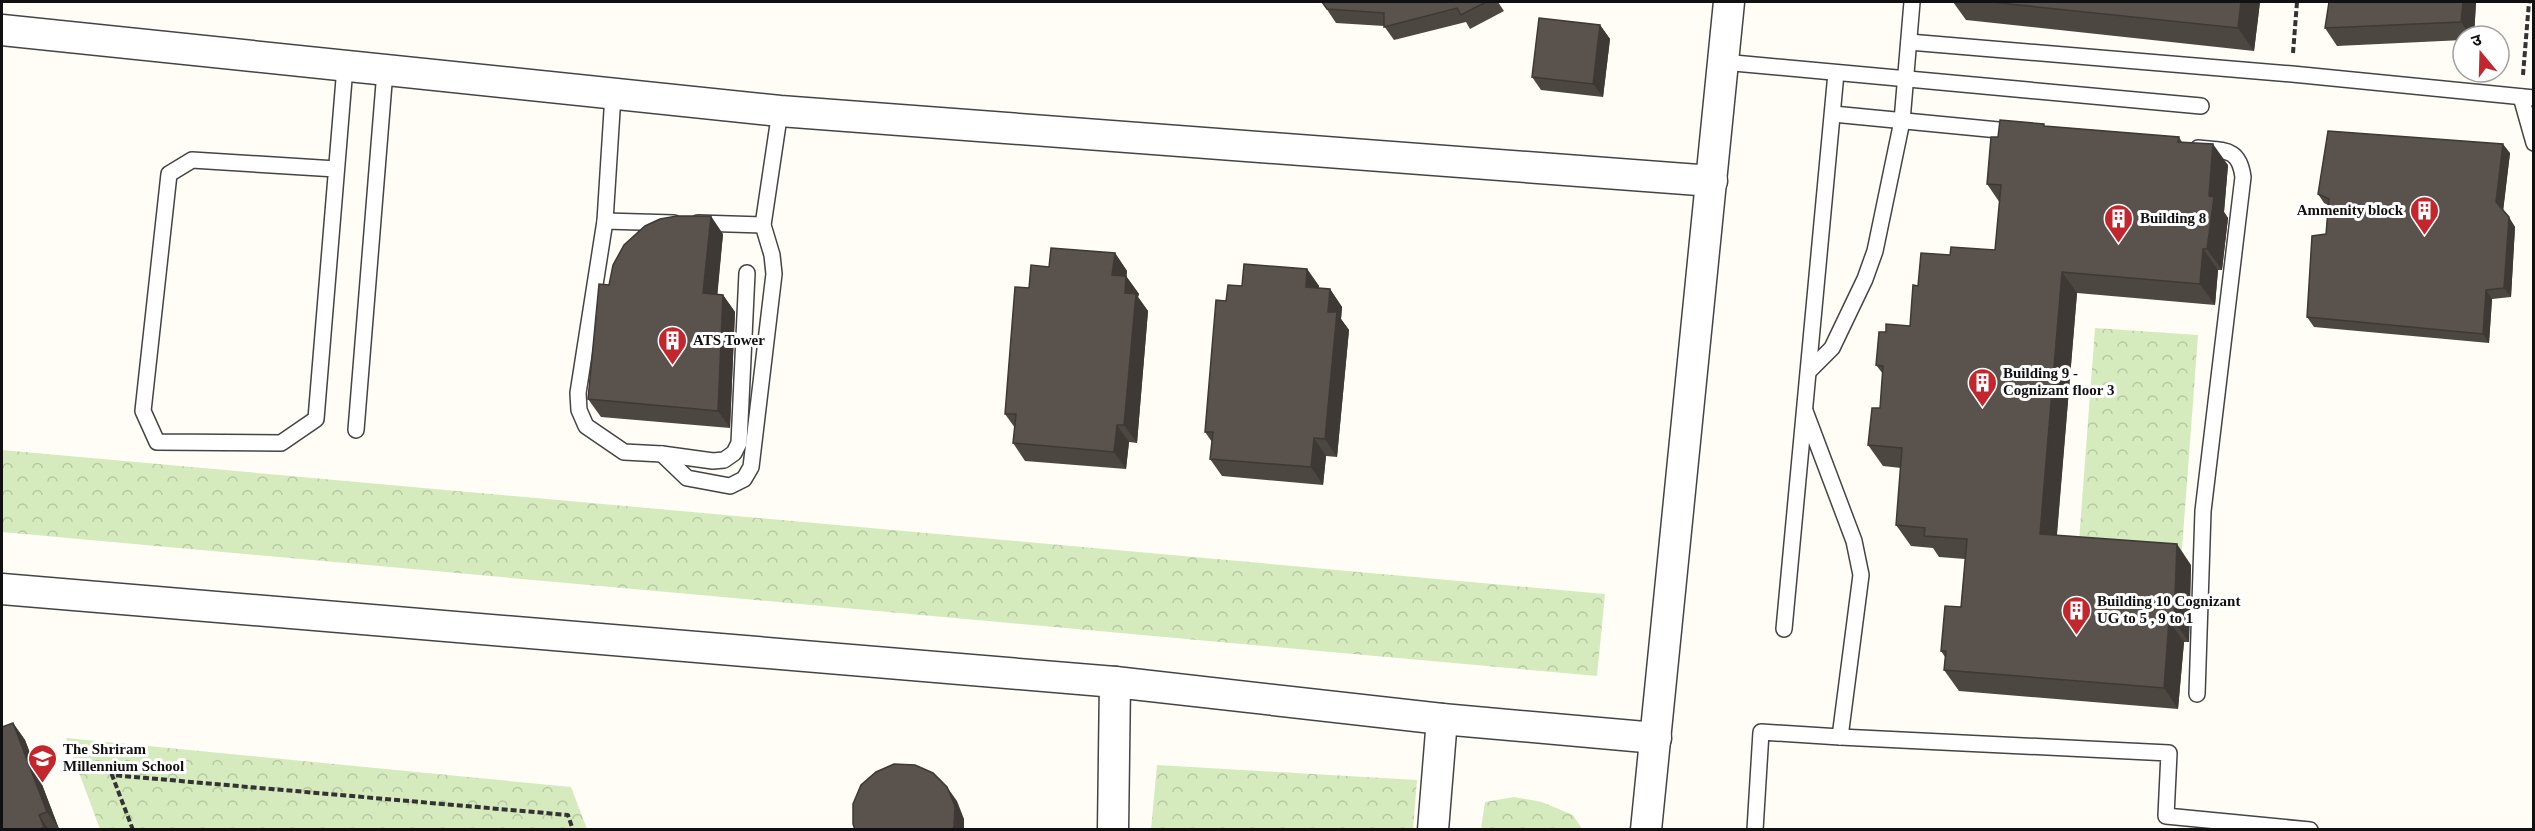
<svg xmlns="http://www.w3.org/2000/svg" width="2535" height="831" viewBox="0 0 2535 831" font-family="'Times New Roman','Noto Sans Devanagari',serif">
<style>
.park{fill:url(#park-crowns)}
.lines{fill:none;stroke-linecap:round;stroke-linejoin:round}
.service-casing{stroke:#444;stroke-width:18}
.minor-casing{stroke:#444;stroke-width:33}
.path{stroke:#333;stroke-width:4;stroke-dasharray:6 3;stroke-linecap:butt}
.service{stroke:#fff;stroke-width:15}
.minor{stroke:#fff;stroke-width:30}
.wall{fill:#4d4742}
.shaded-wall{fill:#3f3936}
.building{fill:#5a524d;stroke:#3f3936;stroke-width:1.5}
.labels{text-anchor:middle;stroke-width:6;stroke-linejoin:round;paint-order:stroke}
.poi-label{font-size:15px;font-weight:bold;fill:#111;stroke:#fff;text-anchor:start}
</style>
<defs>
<pattern id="park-crowns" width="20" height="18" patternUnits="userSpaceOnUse" patternTransform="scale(1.5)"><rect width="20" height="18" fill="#d5ebbd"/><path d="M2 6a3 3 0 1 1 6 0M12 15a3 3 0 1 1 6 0" fill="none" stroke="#b6c8a1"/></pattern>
</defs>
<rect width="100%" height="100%" fill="#fffdf5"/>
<g class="park">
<polygon points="2095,328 2198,335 2181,562 2078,555"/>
<polygon points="2,450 1605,594 1597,676 2,532"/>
<polygon points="66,738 571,787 587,829 100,829"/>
<polygon points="1157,765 1417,780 1413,829 1151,829"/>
<polygon points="1514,797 1542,802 1573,815 1582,829 1481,829 1485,802"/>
</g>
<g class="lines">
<defs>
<g id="service">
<polyline points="1909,42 2292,74 2534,98"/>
<polyline points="1723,62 2201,106"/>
<polyline points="613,95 605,221 578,393 579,410 586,426 624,452 662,454 713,461 724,460 734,453 739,443 747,273"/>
<polyline points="2521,97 2534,143"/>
<polyline points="1833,114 2019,132"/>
<polyline points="336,169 192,160 169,174 143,411 157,442 281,443 316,419 345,67"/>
<polyline points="605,221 674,223"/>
<polyline points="698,223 763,225"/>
<polyline points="1809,371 1832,348 1865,279 1875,251 1902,121 1912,2"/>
<polyline points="356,430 385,71"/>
<polyline points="662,454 687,478 730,486 744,479 751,467 774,274 772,255 763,225 780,111"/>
<polyline points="1784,629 1836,73"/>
<path d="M2197,694L2203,511L2243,177C2239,147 2224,151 2198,148"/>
<polyline points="1840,737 2169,753 2166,816 2310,830"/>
<polyline points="1755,830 1761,732 1840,737 1861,575 1854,541 1805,411"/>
</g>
<g id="minor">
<polyline points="2,30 780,111 1712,181"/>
<polyline points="2,589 1115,682 1442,719 1656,738"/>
<polyline points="1113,830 1115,682"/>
<polyline points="1433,830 1442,719"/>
<polyline points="1646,830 1729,2"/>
</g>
</defs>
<use href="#service" class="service-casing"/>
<use href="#minor" class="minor-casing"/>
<g class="path">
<polyline points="2293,53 2297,2"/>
<polyline points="2523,75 2529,2"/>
<polyline points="133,830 112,775 568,815 573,830"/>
</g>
<use href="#service" class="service"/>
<use href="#minor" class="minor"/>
</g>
<g class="wall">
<polygon points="1322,2 1498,2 1504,11 1470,29 1466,22 1394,40 1384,26 1336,23"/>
<polygon points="1953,2 2260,2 2254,51 1966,20"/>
<polygon points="2329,2 2476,2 2474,36 2463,36 2463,40 2337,46 2325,28"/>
<polygon points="1600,25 1610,39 1603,97 1541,90 1532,77"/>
<polygon points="2046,126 2179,137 2182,142 2228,165 2224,212 2228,218 2222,270 2218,270 2215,305 2077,293 2057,535 2191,565 2189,642 2184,642 2178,709 1959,691 1944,670 1945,657 1941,651 1961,607 1965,559 1939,557 1933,548 1911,546 1896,525 1901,468 1883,466 1868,445 1880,408 1883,374 1876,365 1886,332 1910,326 1918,286 1950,255 1995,250 2000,203 1987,184 1998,137"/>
<polygon points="2510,153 2503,210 2515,227 2511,297 2492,299 2489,343 2314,327 2307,317 2326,234 2328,205 2324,203 2318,194"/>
<polygon points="723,234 717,294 723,295 735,312 730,428 601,417 588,399"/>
<polygon points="1115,253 1127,271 1126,276 1139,294 1138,297 1148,311 1137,443 1129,442 1126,469 1025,461 1013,443 1015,428 1005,414 1049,267"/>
<polygon points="1307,269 1319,286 1319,288 1330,289 1342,307 1341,319 1349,330 1337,457 1326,456 1323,485 1222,476 1210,459 1212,442 1205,432 1226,301"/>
<polygon points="13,723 25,740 59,829 2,830"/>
</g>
<g class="shaded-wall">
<polygon points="2241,2 2260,2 2254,51 2238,28"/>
<polygon points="2463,2 2476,2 2474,36 2471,36 2461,22"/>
<polygon points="1600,25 1610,39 1603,97 1593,84"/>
<polygon points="2213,144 2228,165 2224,212 2228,218 2222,270 2207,249 2209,196"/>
<polygon points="2503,144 2510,153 2503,212 2496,202"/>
<polygon points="711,216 723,234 716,310 703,293"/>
<polygon points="2509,217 2515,227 2511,297 2504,288"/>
<polygon points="2203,249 2218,270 2215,305 2200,284"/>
<polygon points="1115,253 1127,271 1125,293 1112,275"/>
<polygon points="1307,269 1319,286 1318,305 1306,287"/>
<polygon points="2062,272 2077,293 2055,555 2040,534"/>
<polygon points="1126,276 1139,294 1138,297 1148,311 1137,443 1124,425 1125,293"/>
<polygon points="1330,289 1342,307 1341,319 1349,330 1337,457 1325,439 1328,312"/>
<polygon points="2486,290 2492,299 2489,343 2483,334"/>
<polygon points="723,295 735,312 730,428 718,411"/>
<polygon points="1117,425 1129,442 1126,469 1114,452"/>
<polygon points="1314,438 1326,456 1323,485 1311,467"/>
<polygon points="2177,544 2191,565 2189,642 2174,621"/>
<polygon points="2169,621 2184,642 2178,709 2164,688"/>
<polygon points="13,723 25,740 59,829 47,812"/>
<polygon points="947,787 957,801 964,819 964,830 953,830"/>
<polygon points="39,815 49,830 46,830 44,827"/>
</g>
<g class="building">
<polygon points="1322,2 1486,2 1461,15 1457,8 1384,27 1384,13 1327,9"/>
<polygon points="1990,2 2241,2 2238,28"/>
<polygon points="2329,2 2463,2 2461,22 2325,28"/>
<polygon points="1539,18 1600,25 1593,84 1532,77"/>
<polygon points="2000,120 2044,124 2044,126 2179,137 2178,142 2213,144 2209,196 2214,197 2207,249 2203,249 2200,284 2062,272 2040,534 2177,544 2174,621 2169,621 2164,688 1944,670 1946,651 1941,651 1945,606 1961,607 1967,539 1924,536 1925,528 1896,525 1902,448 1868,445 1872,408 1880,408 1883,366 1876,365 1879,332 1886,332 1886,324 1910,326 1913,285 1918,286 1921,253 1950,255 1951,247 1995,250 2001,185 1987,184 1991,137 1998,137"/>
<polygon points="2328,131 2503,144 2496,202 2509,217 2504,288 2486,290 2483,334 2307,317 2312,236 2326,234 2329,199 2318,194"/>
<polygon points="677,216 711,216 703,293 723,295 718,411 588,399 599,284 609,285 613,265 624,245 645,226 660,219"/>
<polygon points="1051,248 1115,253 1112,275 1126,276 1125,293 1136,294 1124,425 1117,425 1114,452 1013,443 1016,414 1005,414 1015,287 1029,288 1031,265 1049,267"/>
<polygon points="1244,264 1307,269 1306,287 1330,289 1328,312 1337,312 1325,439 1314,438 1311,467 1210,459 1213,432 1205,432 1216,300 1226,301 1228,285 1242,286"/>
<polygon points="13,723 47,812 39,815 44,827 39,830 2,830 2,727"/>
<polygon points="894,764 915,765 933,773 947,787 955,806 954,826 953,830 855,830 853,824 853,804 861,785 876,772"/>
</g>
<defs>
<symbol id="building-pin" viewBox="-11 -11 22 30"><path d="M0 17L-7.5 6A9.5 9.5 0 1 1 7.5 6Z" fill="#c4262e" stroke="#fff"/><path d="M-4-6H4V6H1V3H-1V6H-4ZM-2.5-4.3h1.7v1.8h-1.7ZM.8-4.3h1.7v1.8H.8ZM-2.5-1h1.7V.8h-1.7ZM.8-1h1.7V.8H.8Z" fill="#fff"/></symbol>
<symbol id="school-pin" viewBox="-11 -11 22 30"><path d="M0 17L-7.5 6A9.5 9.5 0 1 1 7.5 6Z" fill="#c4262e" stroke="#fff"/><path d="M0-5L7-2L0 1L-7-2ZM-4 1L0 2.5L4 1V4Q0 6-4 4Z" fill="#fff"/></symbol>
</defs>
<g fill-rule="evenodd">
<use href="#building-pin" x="2408" y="194" width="33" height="45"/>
<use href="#building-pin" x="2102" y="202" width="33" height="45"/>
<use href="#building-pin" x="656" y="324" width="33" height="45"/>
<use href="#building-pin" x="1966" y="366" width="33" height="45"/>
<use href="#building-pin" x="2060" y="594" width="33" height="45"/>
<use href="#school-pin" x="26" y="742" width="33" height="45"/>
</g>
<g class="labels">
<g class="poi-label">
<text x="2403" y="215" text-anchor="end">Ammenity block</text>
<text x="2140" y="223">Building 8</text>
<text x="693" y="345">ATS Tower</text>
<text x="2003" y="378">Building 9 -<tspan x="2003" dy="17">Cognizant floor 3</tspan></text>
<text x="2097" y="606">Building 10 Cognizant<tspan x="2097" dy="17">UG to 5 , 9 to 1</tspan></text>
<text x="63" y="754">The Shriram<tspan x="63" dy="17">Millennium School</tspan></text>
</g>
</g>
<rect width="2535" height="831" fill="none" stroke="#111111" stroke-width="6"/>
<g transform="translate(2481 54) rotate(341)"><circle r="28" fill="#ffffff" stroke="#a0a0a0" stroke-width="1.5"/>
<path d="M0-4.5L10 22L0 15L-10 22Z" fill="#c4262e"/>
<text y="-9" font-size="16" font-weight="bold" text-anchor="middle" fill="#111111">उ</text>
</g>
</svg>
